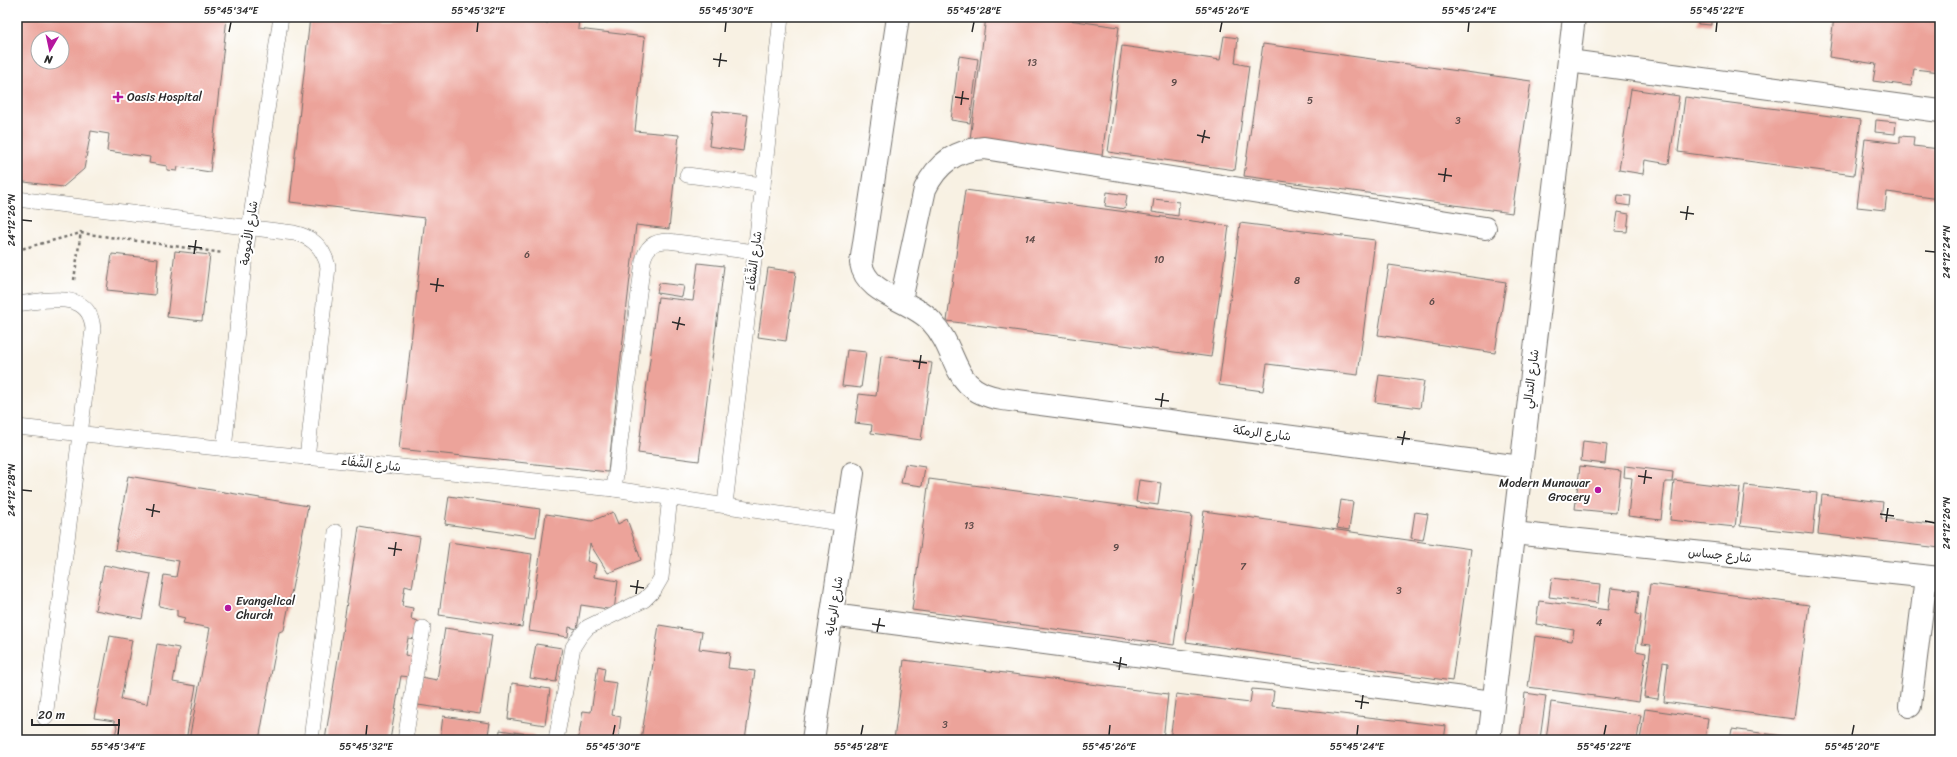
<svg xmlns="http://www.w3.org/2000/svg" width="1957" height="757" viewBox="0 0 1957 757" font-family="Sriracha,'Playpen Sans Arabic',sans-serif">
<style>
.building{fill:#eca39a;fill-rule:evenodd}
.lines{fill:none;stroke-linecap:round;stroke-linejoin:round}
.lane-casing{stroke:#73706b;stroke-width:16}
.street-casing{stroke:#73706b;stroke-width:24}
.path{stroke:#73706b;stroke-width:2.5;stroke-dasharray:3 3;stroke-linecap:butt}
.lane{stroke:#fff;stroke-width:15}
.street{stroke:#fff;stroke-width:22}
.ticks{fill:none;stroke:#2b2b2b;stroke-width:1.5}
.poi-dot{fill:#b5179e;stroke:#fff;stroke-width:1.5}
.labels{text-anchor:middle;stroke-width:4;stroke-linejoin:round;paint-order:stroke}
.number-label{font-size:10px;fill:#5b4947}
.poi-label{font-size:12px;fill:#2b2b2b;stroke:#fff;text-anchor:start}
.street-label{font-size:12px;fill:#2b2b2b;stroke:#fff}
.neatline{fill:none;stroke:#2b2b2b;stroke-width:1.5}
.ticks-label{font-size:10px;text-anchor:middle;fill:#2b2b2b}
</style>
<rect width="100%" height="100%" fill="#fff"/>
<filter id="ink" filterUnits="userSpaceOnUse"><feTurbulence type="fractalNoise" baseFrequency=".025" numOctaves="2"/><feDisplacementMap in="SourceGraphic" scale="8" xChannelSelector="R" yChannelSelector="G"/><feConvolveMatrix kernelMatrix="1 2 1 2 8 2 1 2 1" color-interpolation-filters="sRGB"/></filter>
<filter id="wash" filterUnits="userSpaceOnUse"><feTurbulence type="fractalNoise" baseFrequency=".012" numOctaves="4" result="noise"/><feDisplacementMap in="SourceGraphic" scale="16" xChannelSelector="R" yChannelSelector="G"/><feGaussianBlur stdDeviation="0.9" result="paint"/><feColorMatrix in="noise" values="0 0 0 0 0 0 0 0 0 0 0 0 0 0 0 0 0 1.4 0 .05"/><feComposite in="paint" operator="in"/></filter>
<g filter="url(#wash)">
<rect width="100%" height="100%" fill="#f8f1e3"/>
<g id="blocks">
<g class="building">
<path d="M17,17H227L210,172L178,167L177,171L167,170V166L149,163L150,157L107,151L109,134L91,131L84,169L63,187L17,181ZM38,38H62V62H38Z"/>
<polygon points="310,17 495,17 548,23 549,17 579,17 578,29 645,37 635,131 679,135 669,229 636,225 608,472 399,449 425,218 290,202"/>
<polygon points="986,17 1047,17 1119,27 1102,156 970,139"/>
<polygon points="1699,17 1711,17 1711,25 1698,24"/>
<polygon points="1834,17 1940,17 1940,72 1914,69 1911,86 1873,81 1876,64 1829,57"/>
<polygon points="1224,36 1238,38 1235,63 1249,66 1235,170 1108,152 1122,46 1220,60"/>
<polygon points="1263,44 1531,81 1512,213 1244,176"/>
<polygon points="959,56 978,59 970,123 951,120"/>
<polygon points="1631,89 1679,96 1669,164 1645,160 1643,174 1619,170"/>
<polygon points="1685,97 1861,120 1854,175 1678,152"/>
<polygon points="713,111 748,115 743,151 709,146"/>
<polygon points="1876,120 1896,122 1895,134 1875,132"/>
<polygon points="1900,136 1914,137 1913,146 1940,149 1940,199 1887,192 1885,210 1857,207 1865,139 1900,143"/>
<polygon points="965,190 1229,226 1211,357 947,321"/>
<polygon points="1107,192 1127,195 1125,209 1105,206"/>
<polygon points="1618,195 1631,196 1630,206 1617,204"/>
<polygon points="1154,199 1179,202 1178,216 1152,212"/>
<polygon points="1618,212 1629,214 1627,232 1615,231"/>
<polygon points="1240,223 1375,240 1358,375 1267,364 1263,391 1219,385"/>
<polygon points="175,251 210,255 202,321 167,317"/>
<polygon points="112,254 158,259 155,295 107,290"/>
<polygon points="698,263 724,266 699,461 638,453 658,297 693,301"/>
<polygon points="1389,265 1506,282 1495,353 1378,335"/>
<polygon points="768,268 796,272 786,341 758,337"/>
<polygon points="659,283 684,286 682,297 657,293"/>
<polygon points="847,350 866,352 861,388 842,386"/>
<polygon points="881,356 932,363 921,440 871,433 872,425 855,423 859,394 876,396"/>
<polygon points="1379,375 1424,381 1420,408 1375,402"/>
<polygon points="1583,441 1607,444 1605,464 1581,461"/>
<polygon points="905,464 925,467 922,486 901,483"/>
<polygon points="1580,466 1621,471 1616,513 1575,509"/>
<polygon points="1625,466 1673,472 1672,482 1665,482 1661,520 1628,516 1632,478 1624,477"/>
<polygon points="128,476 308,506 284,630 279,632 259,740 189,740 210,628 183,623 185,618 177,616 177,610 159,606 164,575 176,577 179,561 115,550"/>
<polygon points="929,479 1192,515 1174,645 912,610"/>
<polygon points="1139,480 1161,483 1158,505 1136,502"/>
<polygon points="1674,480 1740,488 1735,527 1670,520"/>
<polygon points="1745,485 1817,493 1813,534 1740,526"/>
<polygon points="1822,495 1883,502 1881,518 1940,525 1940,548 1818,534"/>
<polygon points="449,496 540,509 536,537 445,524"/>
<polygon points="1341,500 1353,502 1349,530 1337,528"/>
<polygon points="1204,511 1471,549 1452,681 1186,642"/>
<polygon points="613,512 618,524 627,519 641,560 608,573 590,544 587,561 596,564 594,577 618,581 614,610 581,605 577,629 569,627 568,637 529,631 546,514 592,521"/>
<polygon points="1415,512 1428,514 1423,540 1411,538"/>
<polygon points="359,527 420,537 412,588 405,586 402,606 413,608 411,619 418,621 415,639 408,638 405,655 414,657 411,677 401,676 390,740 325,740"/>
<polygon points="449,542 532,554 522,627 439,615"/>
<polygon points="104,565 151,574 142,619 95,610"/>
<polygon points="1552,578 1600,584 1598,603 1549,597"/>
<polygon points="1650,584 1809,605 1794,719 1664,702 1668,663 1663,662 1658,699 1644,697 1651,645 1642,644"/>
<polygon points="1611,588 1639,591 1636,614 1641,615 1636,651 1646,653 1639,702 1528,687 1535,636 1572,641 1574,630 1536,624 1539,601 1608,610"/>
<polygon points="659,625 702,632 699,649 730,653 728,668 755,671 745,740 641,740"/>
<polygon points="445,628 492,635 480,714 418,705 421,677 437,680"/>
<polygon points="110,636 132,640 121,699 147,704 157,644 179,648 173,682 196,686 186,740 114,740 117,727 114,721 94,718"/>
<polygon points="536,644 562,648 556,682 530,678"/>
<polygon points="904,660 1168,694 1163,740 894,740"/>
<polygon points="598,666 605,668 603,681 617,683 612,715 621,717 618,740 578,740 583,711 591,712"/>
<polygon points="512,683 550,689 545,725 508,719"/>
<polygon points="1252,689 1274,691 1272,706 1446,726 1444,740 1170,740 1176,694 1250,703"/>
<polygon points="1525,693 1546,696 1540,739 1520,737"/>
<polygon points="1551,702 1641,715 1637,740 1546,740"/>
<polygon points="1645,709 1708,718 1705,740 1640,740"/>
<polygon points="443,716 490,723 487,740 440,740"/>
<polygon points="1732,729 1782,736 1781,740 1730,740"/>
<polygon points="500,730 534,735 533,740 499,740"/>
</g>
</g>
</g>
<g filter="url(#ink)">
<use href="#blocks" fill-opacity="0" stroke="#73706b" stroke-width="1"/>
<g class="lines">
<defs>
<g id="lane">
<polyline points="687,175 763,185"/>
<path d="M17,199L294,233C313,237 324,248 328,267L307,458"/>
<path d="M17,304C45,301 90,288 93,329L45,718"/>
<polyline points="17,427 614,489 846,524"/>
<polyline points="224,449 245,256 281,17"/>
<path d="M614,489L643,261C646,247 654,241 668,241L755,252"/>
<polyline points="725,504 763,185 781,17"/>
<polyline points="311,740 336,532"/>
<polyline points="405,740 423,628"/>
<polyline points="556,740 573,647 580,636 588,627 644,600 654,590 661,578 670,497"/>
</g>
<g id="street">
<path d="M898,17L861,263C866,295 910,299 931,321C961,353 949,391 1002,399L1521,467"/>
<polyline points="1569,61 1940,111"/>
<path d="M901,300L925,189C937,164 955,150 984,148L1485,228"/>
<polyline points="1513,533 1940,578"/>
<polyline points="832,615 1493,702"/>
<polyline points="1910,706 1926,577"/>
<polyline points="813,740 853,473"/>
<polyline points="1489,740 1574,17"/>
</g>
</defs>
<use href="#lane" class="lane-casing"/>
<use href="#street" class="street-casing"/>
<g class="path">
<polyline points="17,250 81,233 223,253"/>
<polyline points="74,280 81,231"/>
</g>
<use href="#lane" class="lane"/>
<use href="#street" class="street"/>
</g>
</g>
<path class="ticks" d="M229,32L231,22M477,32L478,22M725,32L726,22M972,32L974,22M1220,32L1222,22M1468,32L1469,22M1716,32L1717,22M713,59L727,61M719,67L721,53M955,97L969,99M961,105L963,91M1197,135L1210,138M1202,143L1205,130M1438,174L1452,176M1444,182L1446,168M1680,212L1694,214M22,220L32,221M1686,220L1688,206M188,246L202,248M1925,251L1935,252M194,254L196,240M430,284L444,286M436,292L438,278M672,322L685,325M677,330L680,317M913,361L927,363M919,369L921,355M1155,399L1169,401M1161,407L1163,393M1397,437L1410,439M1402,445L1405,431M1638,476L1652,478M1644,484L1646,470M22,490L32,491M146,509L160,512M1880,514L1894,516M152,517L154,504M1925,521L1935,523M1886,522L1888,508M388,548L402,550M394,556L396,542M630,586L644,588M636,594L638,580M872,624L885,626M877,632L880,618M1113,662L1127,665M1119,670L1121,657M1355,701L1369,703M1361,709L1363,695M118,735L119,725M366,735L367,725M613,735L615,725M861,735L863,725M1109,735L1110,725M1357,735L1358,725M1604,735L1606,725M1852,735L1854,725"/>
<g class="poi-dot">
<path d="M116 91h4v4h4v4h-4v4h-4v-4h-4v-4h4z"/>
<circle cx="1598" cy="490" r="4"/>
<circle cx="228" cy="608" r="4"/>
</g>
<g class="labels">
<g class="number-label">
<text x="1032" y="66">13</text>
<text x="1174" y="86">9</text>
<text x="1310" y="104">5</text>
<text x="1458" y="124">3</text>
<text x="1030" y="243">14</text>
<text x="527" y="258">6</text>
<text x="1159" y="263">10</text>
<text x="1297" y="284">8</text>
<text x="1432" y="305">6</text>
<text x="969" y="529">13</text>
<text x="1116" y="551">9</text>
<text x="1243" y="570">7</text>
<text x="1399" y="594">3</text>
<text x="1599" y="626">4</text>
<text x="945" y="728">3</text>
</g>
<g class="poi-label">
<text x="127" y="101">Oasis Hospital</text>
<text x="1590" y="487" text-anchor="end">Modern Munawar<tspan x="1590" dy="14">Grocery</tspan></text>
<text x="236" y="605">Evangelical<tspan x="236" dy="14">Church</tspan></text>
</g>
<g class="street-label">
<text transform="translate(249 233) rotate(-82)" y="4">شارع الأمومة</text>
<text transform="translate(754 261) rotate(-83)" y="4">شارع الشِّفَاء</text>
<text transform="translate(1531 379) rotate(-83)" y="4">شارع التدالي</text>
<text transform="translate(1262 433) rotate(7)" y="4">شارع الرمكة</text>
<text transform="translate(371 464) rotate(6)" y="4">شارع الشِّفَاء</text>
<text transform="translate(1720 555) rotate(6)" y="4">شارع جساس</text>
<text transform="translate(834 606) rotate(-81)" y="4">شارع الرعاية</text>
</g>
</g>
<rect width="1957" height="757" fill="none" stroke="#fff" stroke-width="44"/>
<g transform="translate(50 50) rotate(189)"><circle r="19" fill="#ffffff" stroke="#aaaaaa"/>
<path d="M0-3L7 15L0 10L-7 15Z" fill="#b5179e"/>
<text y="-6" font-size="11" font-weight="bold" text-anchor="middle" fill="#2b2b2b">N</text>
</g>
<path d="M32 719v6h87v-6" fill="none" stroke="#2b2b2b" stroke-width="2"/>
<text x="38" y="719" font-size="12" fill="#2b2b2b" stroke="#ffffff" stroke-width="3" paint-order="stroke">20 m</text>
<rect x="22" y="22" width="1913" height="713" class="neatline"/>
<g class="ticks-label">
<text x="231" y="14">55°45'34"E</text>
<text x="478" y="14">55°45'32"E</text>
<text x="726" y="14">55°45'30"E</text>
<text x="974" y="14">55°45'28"E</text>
<text x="1222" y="14">55°45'26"E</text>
<text x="1469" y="14">55°45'24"E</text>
<text x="1717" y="14">55°45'22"E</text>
<text transform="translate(11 220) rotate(-90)" y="4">24°12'26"N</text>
<text transform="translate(1946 252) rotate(-90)" y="4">24°12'24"N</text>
<text transform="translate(11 490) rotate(-90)" y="4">24°12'28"N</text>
<text transform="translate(1946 523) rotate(-90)" y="4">24°12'26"N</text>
<text x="118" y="750">55°45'34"E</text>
<text x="366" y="750">55°45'32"E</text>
<text x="613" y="750">55°45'30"E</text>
<text x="861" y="750">55°45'28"E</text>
<text x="1109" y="750">55°45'26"E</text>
<text x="1357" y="750">55°45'24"E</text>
<text x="1604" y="750">55°45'22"E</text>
<text x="1852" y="750">55°45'20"E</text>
</g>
</svg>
